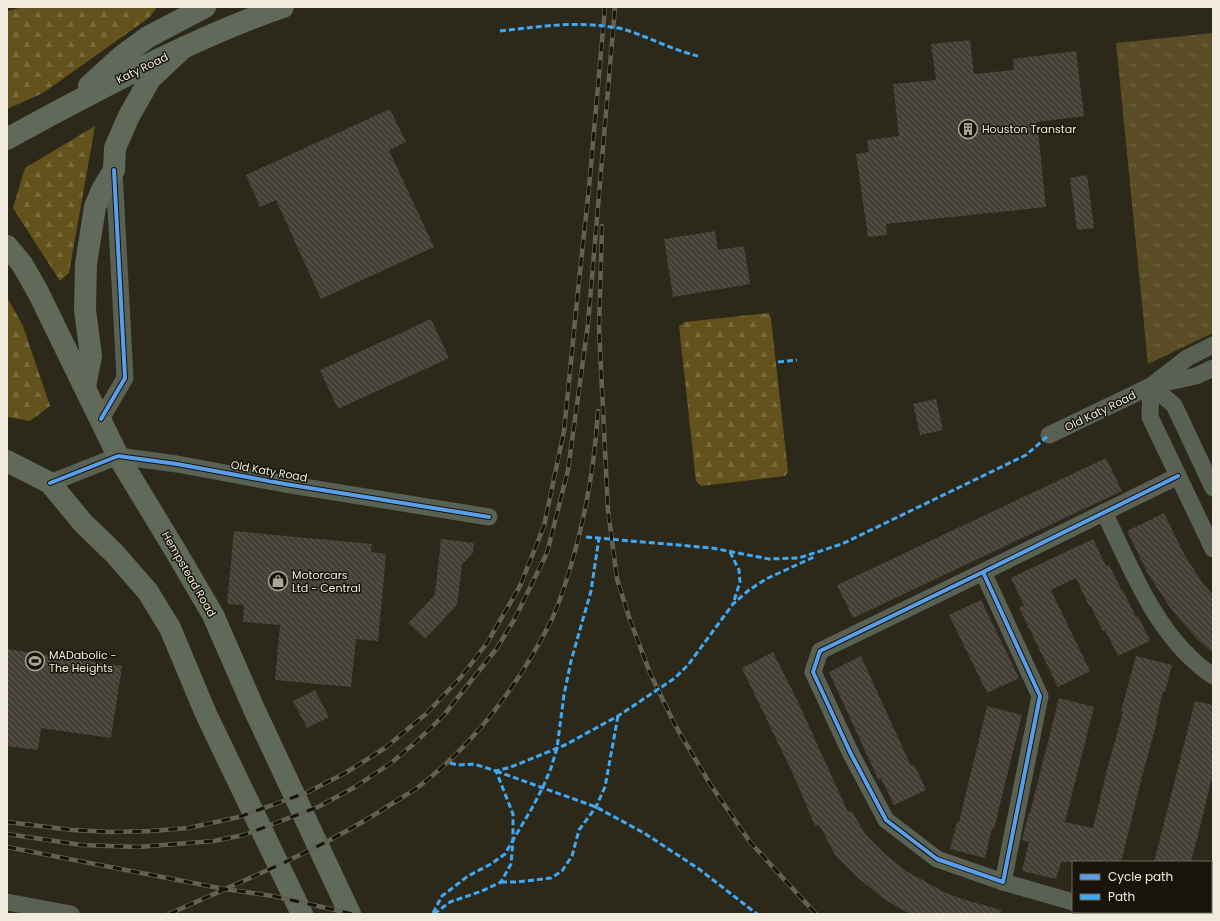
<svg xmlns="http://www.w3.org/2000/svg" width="1220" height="921" viewBox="0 0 1220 921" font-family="Poppins,sans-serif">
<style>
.grass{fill:url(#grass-tufts)}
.forest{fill:url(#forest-firs)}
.building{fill:url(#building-back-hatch)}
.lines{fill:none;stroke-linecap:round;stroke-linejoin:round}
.minor{stroke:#596054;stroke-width:17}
.major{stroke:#61695a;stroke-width:22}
.rail-casing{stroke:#606256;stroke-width:4.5}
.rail{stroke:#171409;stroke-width:3;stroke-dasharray:9;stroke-linecap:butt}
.quiet{stroke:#3fa9f5;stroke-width:3;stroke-dasharray:6 3;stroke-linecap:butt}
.cycleway-casing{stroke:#171409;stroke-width:6}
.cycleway{stroke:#5a9eea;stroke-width:4}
.labels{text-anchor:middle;stroke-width:3;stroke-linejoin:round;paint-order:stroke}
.street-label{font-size:11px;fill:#f0ebdc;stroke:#171409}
.poi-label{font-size:11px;fill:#f0ebdc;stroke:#171409;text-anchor:start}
</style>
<defs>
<pattern id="grass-tufts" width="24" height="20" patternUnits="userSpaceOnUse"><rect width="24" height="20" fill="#5a4c24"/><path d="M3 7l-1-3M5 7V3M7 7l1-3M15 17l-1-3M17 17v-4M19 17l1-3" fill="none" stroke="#726643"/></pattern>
<pattern id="forest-firs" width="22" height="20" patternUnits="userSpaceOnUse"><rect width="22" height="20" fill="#64521c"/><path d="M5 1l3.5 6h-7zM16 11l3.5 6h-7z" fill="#7a6b3c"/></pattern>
<pattern id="building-back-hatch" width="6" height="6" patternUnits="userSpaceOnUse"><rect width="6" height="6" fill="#453f37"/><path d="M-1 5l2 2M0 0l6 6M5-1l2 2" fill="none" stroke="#605b53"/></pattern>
</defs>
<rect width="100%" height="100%" fill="#2c281a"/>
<polygon class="grass" points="1213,33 1213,333 1148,364 1116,43"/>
<g class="forest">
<polygon points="24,7 157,7 150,17 43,93 7,109 7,11"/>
<polygon points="95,126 69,273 60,281 13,208 25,168"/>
<polygon points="7,297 23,326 50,406 30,421 7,417"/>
<polygon points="769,313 771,319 788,472 785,476 701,486 696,481 679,326 685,322"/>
</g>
<g class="building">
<polygon points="970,40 974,74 1014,70 1013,59 1076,51 1084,116 1037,122 1046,207 886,224 887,235 868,237 856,154 869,152 867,140 899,136 893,84 936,80 931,44"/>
<polygon points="390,109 406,142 389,150 434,247 321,299 276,200 260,207 246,175"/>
<polygon points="1087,175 1094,228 1077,230 1070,178"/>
<polygon points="715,231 718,250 744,246 750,284 673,297 664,239"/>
<polygon points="431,319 449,358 338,409 320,370"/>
<polygon points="936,399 943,430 920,435 913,404"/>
<polygon points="1106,458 1122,491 853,618 837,585"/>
<polygon points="1164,513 1184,554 1203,584 1213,595 1213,653 1197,639 1171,609 1148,574 1127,531"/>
<polygon points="234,531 372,544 371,552 386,554 378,641 356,639 351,687 275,680 280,625 243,622 244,605 227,604"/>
<polygon points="441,539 474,543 473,553 462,564 457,605 425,639 408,623 435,595"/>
<polygon points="1093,539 1106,566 1109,565 1122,591 1123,590 1136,617 1138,616 1150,641 1118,656 1105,630 1103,631 1090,605 1089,606 1076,578 1051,590 1090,671 1058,687 1019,608 1024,605 1011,578"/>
<polygon points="981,600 1019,678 987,693 949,615"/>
<polygon points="7,649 122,666 111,738 41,728 38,750 7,746"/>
<polygon points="773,652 799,704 848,812 852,811 865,834 888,857 888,856 906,871 944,892 959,898 1001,910 1000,914 910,914 884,899 861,880 860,880 836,856 819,825 815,826 793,774 742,668"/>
<polygon points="861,656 911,766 914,764 926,790 894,805 881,778 878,779 829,672"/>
<polygon points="1136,656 1172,665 1165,692 1163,691 1156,722 1157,722 1142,777 1121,862 1061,862 1056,879 1022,871 1029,842 1022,840 1029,813 1030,813 1059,698 1094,707 1065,822 1093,828 1107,770 1123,712 1121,711"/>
<polygon points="315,690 329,717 307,728 293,701"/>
<polygon points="1195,701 1213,705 1213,773 1201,823 1191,862 1154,862"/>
<polygon points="987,706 1022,715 1001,800 994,829 992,828 985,858 950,849 957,822 959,823 966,793"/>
</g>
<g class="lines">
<g class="minor">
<polyline points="1155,385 1196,376 1213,368"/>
<polyline points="1151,386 1150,417 1213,549"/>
<polyline points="1151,386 1174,405 1213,488"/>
<polyline points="101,419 125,378 114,170"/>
<polyline points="1049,435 1151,386 1187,358 1213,345"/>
<polyline points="50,483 118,456 177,464 285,484 489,517"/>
<path d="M1104,512C1132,570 1157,638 1213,676"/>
<polyline points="983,572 1040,696 1003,882 937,859 886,820 850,752 813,672 820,651 983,572 1178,476"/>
<polyline points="1003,882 1073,902"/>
<polyline points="7,902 71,914"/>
<polyline points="1103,912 1109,914"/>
</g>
<g class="major">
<polyline points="89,86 122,56 148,37 205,7"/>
<path d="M7,139C53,113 98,90 145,66C190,44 235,23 283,7"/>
<polyline points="7,246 22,264 38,292 118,456 175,550 213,615 254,709 350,914"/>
<polyline points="85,387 91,356 85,310 86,264 95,207 102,190 114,170 115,148 129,116 150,79 184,47"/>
<polyline points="7,461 50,483 83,523 115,554 148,592 170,628 206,714 302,914"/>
</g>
<defs>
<g id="rail">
<polyline points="602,226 599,328 608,510 617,579 630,620 650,673 675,725 710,784 750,842 816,914"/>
<polyline points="7,822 72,830 110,832 151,831 188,828 239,817 308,792 347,772 385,748 426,714 461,677 487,643 520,586 544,526 564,431 579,281 589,188 605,7"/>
<polyline points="7,834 82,845 138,847 214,841 244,835 318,807 355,787 391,763 416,742 444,715 497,648 514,620 547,553 568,470 588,324 615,7"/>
<polyline points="7,847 224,889 273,896 353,914"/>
<path d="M169,914C244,880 321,850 390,805C399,799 408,794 417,788C474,745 520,683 552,619C561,599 568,576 574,555C587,508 595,461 598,411"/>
</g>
</defs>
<use href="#rail" class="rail-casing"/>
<use href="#rail" class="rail"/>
<g class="quiet">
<path d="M500,31C536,27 575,21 611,27C616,28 621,28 626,30C651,38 673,50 698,56"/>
<polyline points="778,362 797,360"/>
<polyline points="586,537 712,548 769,559 799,558 842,544 1026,455 1049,435"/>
<polyline points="730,552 739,570 740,582 733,604"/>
<polyline points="450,763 458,765 474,764 496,771 511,767 565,745 618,716 675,678 688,665 733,604 749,590 766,579 814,557"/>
<polyline points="496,771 596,807 644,833 699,869 757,914"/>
<polyline points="501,882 516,882 551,878 562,871 572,856 579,830 596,807 605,787 618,716"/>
<polyline points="433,913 442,896 468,876 491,864 505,854 513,840 513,814 496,771"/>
<polyline points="434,914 450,902 482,891 501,882 511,864 513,840 532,808 543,787 551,768 557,748 564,695 571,661 591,591 599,538"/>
</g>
<defs>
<g id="cycleway">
<polyline points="101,419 125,378 114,170"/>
<polyline points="50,483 118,456 177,464 285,484 489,517"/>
<polyline points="983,572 1040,696 1003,882 937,859 886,820 850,752 813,672 820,651 983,572 1178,476"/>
</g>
</defs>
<use href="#cycleway" class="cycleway-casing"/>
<use href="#cycleway" class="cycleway"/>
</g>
<defs>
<symbol id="building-ring" viewBox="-11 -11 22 22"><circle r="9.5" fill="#171409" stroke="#aba798" stroke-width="1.5"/><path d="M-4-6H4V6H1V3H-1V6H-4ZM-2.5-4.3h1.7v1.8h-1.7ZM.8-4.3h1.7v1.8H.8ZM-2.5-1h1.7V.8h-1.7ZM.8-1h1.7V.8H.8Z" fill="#aba798"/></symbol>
<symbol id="shop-ring" viewBox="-11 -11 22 22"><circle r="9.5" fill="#171409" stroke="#aba798" stroke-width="1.5"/><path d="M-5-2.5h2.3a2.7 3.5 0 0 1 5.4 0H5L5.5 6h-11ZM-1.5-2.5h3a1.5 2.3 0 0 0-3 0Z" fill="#aba798"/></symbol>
<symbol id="stadium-ring" viewBox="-11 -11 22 22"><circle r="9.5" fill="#171409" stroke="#aba798" stroke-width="1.5"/><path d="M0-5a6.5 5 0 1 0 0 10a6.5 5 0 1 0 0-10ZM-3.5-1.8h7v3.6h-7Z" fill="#aba798"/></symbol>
</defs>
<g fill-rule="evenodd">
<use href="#building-ring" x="957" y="118" width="22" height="22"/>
<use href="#shop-ring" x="267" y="570" width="22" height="22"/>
<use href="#stadium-ring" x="24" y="650" width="22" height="22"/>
</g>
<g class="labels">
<g class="street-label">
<text transform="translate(142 68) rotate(-26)" y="4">Katy Road</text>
<text transform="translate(1100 411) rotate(-26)" y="4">Old Katy Road</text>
<text transform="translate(269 471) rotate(10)" y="4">Old Katy Road</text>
<text transform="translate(189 574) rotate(60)" y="4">Hempstead Road</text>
</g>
<g class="poi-label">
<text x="982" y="133">Houston Transtar</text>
<text x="292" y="579">Motorcars<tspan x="292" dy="13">Ltd - Central</tspan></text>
<text x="49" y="659">MADabolic -<tspan x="49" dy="13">The Heights</tspan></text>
</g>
</g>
<rect width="1220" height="921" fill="none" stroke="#f0ebdc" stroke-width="16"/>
<rect x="1072" y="861" width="140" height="52" fill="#171409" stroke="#6e6a5d"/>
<rect x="1080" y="874" width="20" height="6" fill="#5a9eea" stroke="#6e6a5d"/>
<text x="1108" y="881" font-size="12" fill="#f0ebdc">Cycle path</text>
<rect x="1080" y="894" width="20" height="6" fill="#3fa9f5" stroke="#6e6a5d"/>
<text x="1108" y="901" font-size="12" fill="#f0ebdc">Path</text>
</svg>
